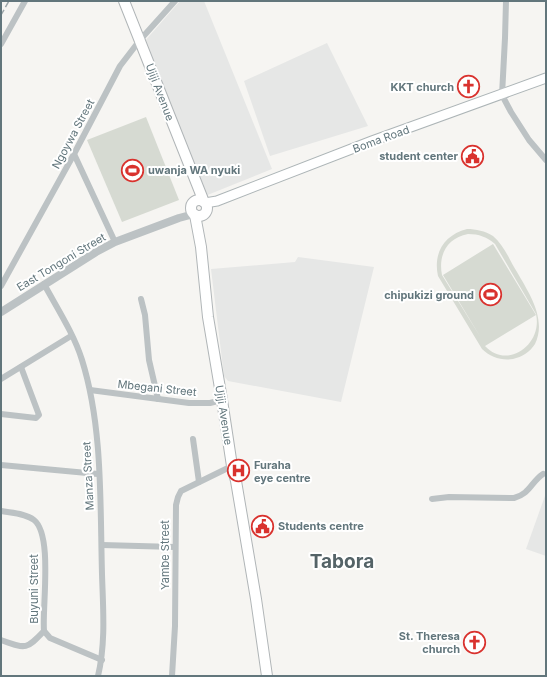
<svg xmlns="http://www.w3.org/2000/svg" width="547" height="677" viewBox="0 0 547 677" font-family="Inter,sans-serif">
<style>
.built{fill:#e6e7e6}
.grass{fill:#d6dad2;fill-rule:evenodd}
.lines{fill:none;stroke-linecap:round;stroke-linejoin:round}
.secondary-casing{stroke:#adb5b7;stroke-width:11}
.trunk-casing{stroke:#b0b5b7;stroke-width:12}
.minor{stroke:#bcc2c4;stroke-width:6}
.tertiary{stroke:#bcc2c4;stroke-width:8}
.secondary{stroke:#fff;stroke-width:9}
.trunk{stroke:#fff;stroke-width:10}
.rail{stroke:#9ca6a9;stroke-width:1.5;stroke-dasharray:6 3;stroke-linecap:butt}
.labels{text-anchor:middle;stroke-width:4;stroke-linejoin:round;paint-order:stroke}
.poi-label{font-size:11px;font-weight:bold;fill:#62767c;stroke:#fff;text-anchor:end}
.street-label{font-size:11px;fill:#62767c;stroke:#fff}
.town-label{font-size:19px;font-weight:bold;fill:#546367;stroke:#fff}
</style>
<rect width="100%" height="100%" fill="#f6f5f2"/>
<g class="built">
<polygon points="180,1 204,1 272,169 205,196 144,42"/>
<polygon points="327,43 368,126 270,156 244,81"/>
<polygon points="298,257 374,267 341,402 228,381 224,376 211,269 295,262"/>
<polygon points="546,493 546,556 526,549"/>
</g>
<g class="grass">
<polygon points="146,117 179,200 122,222 87,140"/>
<path d="M467,229C476,229 485,231 493,236C504,245 510,261 517,272C529,293 547,319 535,344C530,352 522,357 513,359C502,361 490,357 482,349L438,276C433,253 444,235 467,229ZM468,234C479,234 487,237 495,244L536,314C543,345 507,370 485,346L536,315L493,244L443,275L481,338L442,275C438,255 447,238 468,234Z"/>
</g>
<g class="lines">
<defs>
<polyline id="secondary" points="205,203 217,201 372,141 546,78"/>
<g id="trunk">
<polyline points="124,1 204,202"/>
<circle cx="199" cy="208" r="8"/>
<polyline points="195,215 201,247 208,317 222,400 232,466 236,481 256,599 267,676"/>
</g>
</defs>
<use href="#secondary" class="secondary-casing"/>
<use href="#trunk" class="trunk-casing"/>
<g class="minor">
<polyline points="506,1 505,38 502,95 511,112 529,140 546,160"/>
<polyline points="1,44 25,1"/>
<polyline points="74,154 115,242"/>
<path d="M44,284C57,308 74,334 82,360C103,427 100,504 102,574C103,608 106,642 98,676"/>
<polyline points="1,286 74,154 120,66 140,40 175,1"/>
<polyline points="141,299 145,315 149,360 158,399"/>
<polyline points="1,379 71,336"/>
<polyline points="90,390 189,403 210,403 222,400"/>
<polyline points="1,414 36,418 39,415 21,367"/>
<polyline points="193,439 199,482"/>
<polyline points="1,465 98,474"/>
<path d="M432,499L449,497L514,498C530,494 531,482 543,474"/>
<path d="M1,511C11,513 25,513 34,520C53,535 42,607 44,631L50,638L102,660"/>
<polyline points="102,545 175,547"/>
<path d="M1,640C26,649 26,650 44,631"/>
<polyline points="172,676 175,626 176,505 178,497 181,491 232,466"/>
</g>
<polyline class="tertiary" points="1,312 96,252 115,242 179,218 194,214"/>
<use href="#secondary" class="secondary"/>
<use href="#trunk" class="trunk"/>
<polyline class="rail" points="1,15 9,1"/>
</g>
<defs>
<symbol id="church-ring" viewBox="-11 -11 22 22"><circle r="9.5" fill="#fff" stroke="#d9322e" stroke-width="1.5"/><path d="M-1.2-6h2.4v3.5h3.3v2.4h-3.3V6h-2.4V-.1h-3.3v-2.4h3.3Z" fill="#d9322e"/></symbol>
<symbol id="civic-ring" viewBox="-11 -11 22 22"><circle r="9.5" fill="#fff" stroke="#d9322e" stroke-width="1.5"/><path d="M-.6-6.5H3V-4.5H.6V-3L4-1V1h2V6H-6V1h2V-1L-.6-3ZM-1.2 2.5V6h2.4V2.5Z" fill="#d9322e"/></symbol>
<symbol id="stadium-ring" viewBox="-11 -11 22 22"><circle r="9.5" fill="#fff" stroke="#d9322e" stroke-width="1.5"/><path d="M0-5a6.5 5 0 1 0 0 10a6.5 5 0 1 0 0-10ZM-3.5-1.8h7v3.6h-7Z" fill="#d9322e"/></symbol>
<symbol id="hospital-ring" viewBox="-11 -11 22 22"><circle r="9.5" fill="#fff" stroke="#d9322e" stroke-width="1.5"/><path d="M-5-5h3v3.5h4V-5h3V5h-3V1.5h-4V5h-3Z" fill="#d9322e"/></symbol>
</defs>
<g fill-rule="evenodd">
<use href="#church-ring" x="456" y="74" width="25" height="25"/>
<use href="#civic-ring" x="460" y="144" width="25" height="25"/>
<use href="#stadium-ring" x="120" y="158" width="25" height="25"/>
<use href="#stadium-ring" x="478" y="282" width="25" height="25"/>
<use href="#hospital-ring" x="226" y="458" width="25" height="25"/>
<use href="#civic-ring" x="250" y="514" width="25" height="25"/>
<use href="#church-ring" x="462" y="630" width="25" height="25"/>
</g>
<g class="labels">
<g class="poi-label">
<text x="454" y="91">KKT church</text>
<text x="458" y="160">student center</text>
<text x="148" y="174" text-anchor="start">uwanja WA nyuki</text>
<text x="474" y="299">chipukizi ground</text>
<text x="254" y="469" text-anchor="start">Furaha<tspan x="254" dy="13">eye centre</tspan></text>
<text x="278" y="530" text-anchor="start">Students centre</text>
<text x="460" y="640">St. Theresa<tspan x="460" dy="13">church</tspan></text>
</g>
<g class="street-label">
<text transform="translate(160 92) rotate(69)" y="4">Ujiji Avenue</text>
<text transform="translate(73 134) rotate(-62)" y="4">Ngoywa Street</text>
<text transform="translate(381 139) rotate(-20)" y="4">Boma Road</text>
<text transform="translate(61 262) rotate(-31)" y="4">East Tongoni Street</text>
<text transform="translate(157 388) rotate(6)" y="4">Mbegani Street</text>
<text transform="translate(224 415) rotate(81)" y="4">Ujiji Avenue</text>
<text transform="translate(88 476) rotate(-93)" y="4">Manza Street</text>
<text transform="translate(165 555) rotate(-90)" y="4">Yambe Street</text>
<text transform="translate(34 589) rotate(-90)" y="4">Buyuni Street</text>
</g>
<g class="town-label">
<text x="342" y="568">Tabora</text>
</g>
</g>
<rect width="547" height="677" fill="none" stroke="#62767c" stroke-width="4"/>
</svg>
